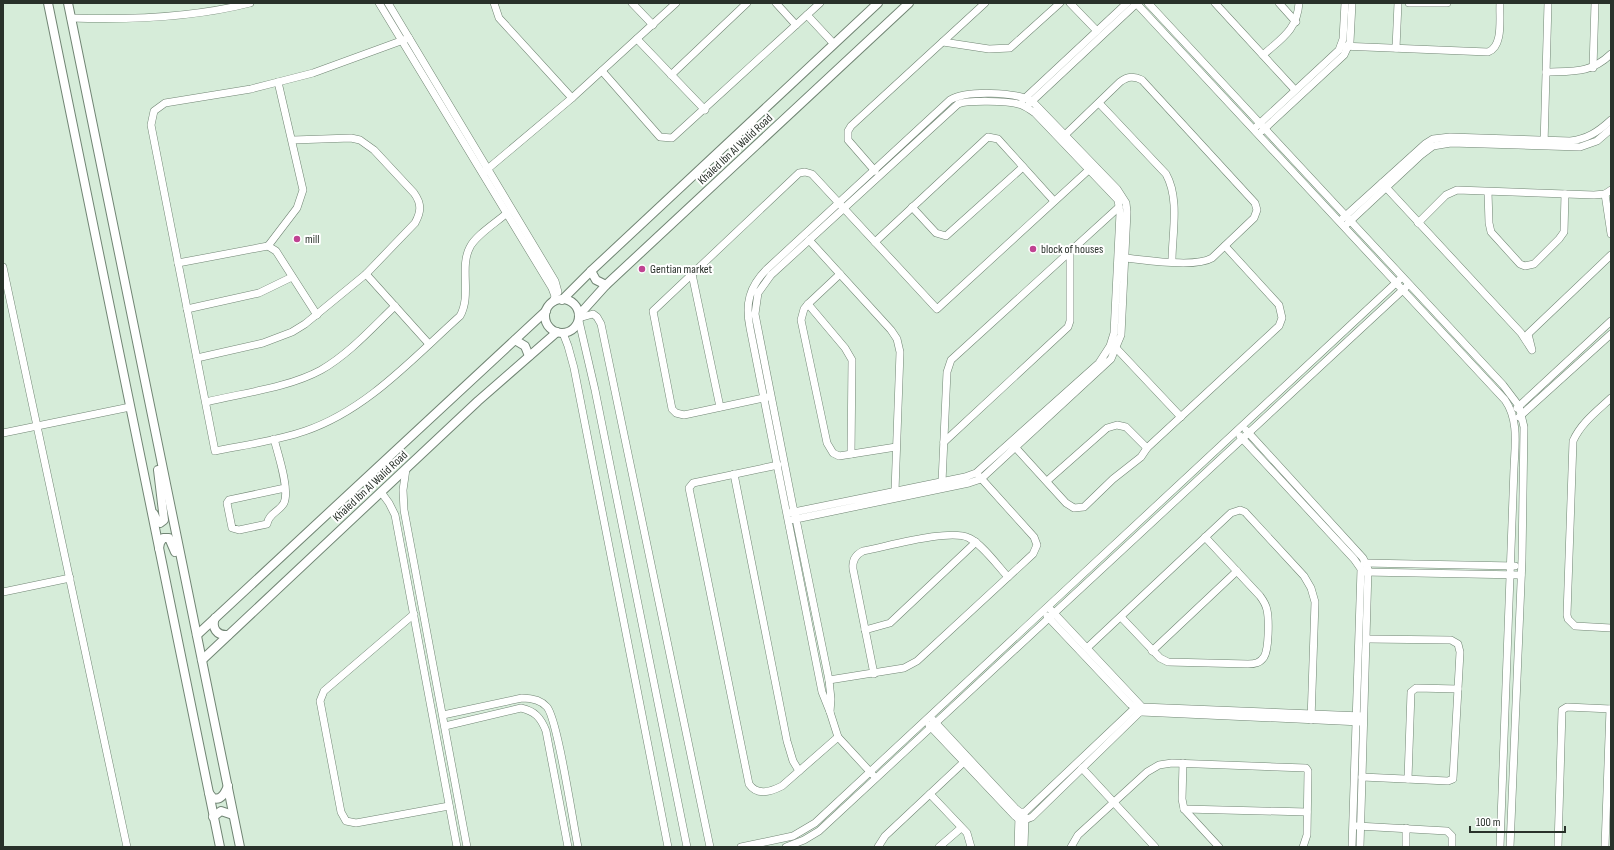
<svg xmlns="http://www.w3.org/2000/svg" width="1614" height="850" viewBox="0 0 1614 850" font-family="'Sofia Sans Condensed',sans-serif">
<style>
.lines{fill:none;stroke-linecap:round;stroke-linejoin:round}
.minor-casing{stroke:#718574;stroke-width:8}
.tertiary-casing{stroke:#718574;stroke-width:10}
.minor{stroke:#fff;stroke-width:7}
.tertiary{stroke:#fff;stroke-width:8}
.poi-dot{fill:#c04392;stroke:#fff;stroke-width:1.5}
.labels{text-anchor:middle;stroke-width:4;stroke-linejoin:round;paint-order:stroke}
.street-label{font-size:12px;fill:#29312a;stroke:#fff}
.poi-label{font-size:12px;fill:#29312a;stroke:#fff;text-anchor:start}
</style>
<rect width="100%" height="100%" fill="#d6ecd9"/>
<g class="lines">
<defs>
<g id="minor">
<polyline points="379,3 552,288 555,296 553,302"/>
<polyline points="388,3 555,281 558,292"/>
<polyline points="494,3 499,18 572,98"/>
<polyline points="632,3 653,25"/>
<polyline points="776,3 796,25"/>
<polyline points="1070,3 1097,31"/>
<path d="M1136,3L1505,400C1519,420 1515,445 1514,468L1500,847"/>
<polyline points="1148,3 1503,385 1519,406 1524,427 1522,559 1510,847"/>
<polyline points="1215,3 1295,90"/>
<polyline points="1279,3 1296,22"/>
<polyline points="1409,3 1447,3"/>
<polyline points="807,15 834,44"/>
<path d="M71,18C131,20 192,18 250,3"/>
<path d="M409,38L313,73L278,82L251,89L165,103L154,111L151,125L215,451C245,445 276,441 305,431C367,410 413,358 460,316C472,295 459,267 470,247C476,235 497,222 507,213"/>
<polyline points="637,39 705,110"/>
<polyline points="943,42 989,49 1010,48 1060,3"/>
<path d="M1341,46L1488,52C1504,46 1499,17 1500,3"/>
<polyline points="1396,48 1398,3"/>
<path d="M1263,55C1282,38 1297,30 1299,3"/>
<polyline points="1593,68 1595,3"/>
<polyline points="602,71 660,137 672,138 820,3"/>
<path d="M1546,72C1573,71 1590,74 1611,54"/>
<polyline points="671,75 747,3"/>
<polyline points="1023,100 1127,3"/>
<path d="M1099,103L1166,174C1180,199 1172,234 1172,261"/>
<polyline points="1029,104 1137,3"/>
<polyline points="1257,126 1339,50 1343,39 1345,3"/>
<polyline points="1262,131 1344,55 1350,42 1352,3"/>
<path d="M1066,134L1120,82C1128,76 1134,76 1142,80L1255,203L1257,210L1254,218L1212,258C1195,268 1147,260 1125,258"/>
<polyline points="1544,145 1548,3"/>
<polyline points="875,171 848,140 848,131 851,126 985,3"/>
<polyline points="484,172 572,98 676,3"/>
<polyline points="1382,183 1521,333 1532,350 1528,334 1611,255"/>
<polyline points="1488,192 1489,223 1491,232 1520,264 1525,266 1534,264 1559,239 1564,232 1565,194"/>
<polyline points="1605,194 1611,234"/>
<polyline points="912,207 936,233 946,236 1023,167"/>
<path d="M1342,219L1425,144L1433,139L1450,137L1570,141C1587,139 1598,132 1611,120"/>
<polyline points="1418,223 1446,195 1457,190 1594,195 1605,194 1611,190"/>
<polyline points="1347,224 1421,155 1433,146 1451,143 1580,147 1597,141 1611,129"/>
<polyline points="809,240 891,330 897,339 900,352 895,491"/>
<polyline points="875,242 988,137 998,139 1054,201"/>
<polyline points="268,246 297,208 303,190 278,82"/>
<polyline points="178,263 268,246 276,251 317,315"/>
<polyline points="3,267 127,847"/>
<polyline points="366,274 429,344"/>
<polyline points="692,274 720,407"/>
<polyline points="840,274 808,304 804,309 801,320 827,443 833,453 839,456 896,447"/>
<polyline points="808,304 845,348 852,360 851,454"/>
<polyline points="187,309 259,293 292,277"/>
<polyline points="579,318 593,314 597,317 601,324 710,847"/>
<polyline points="579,321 595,390 687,847"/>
<polyline points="563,333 568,346 574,368 668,847"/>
<polyline points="1117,349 1181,417"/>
<path d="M197,358L263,343L292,332L305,324L366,274L415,223C421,212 422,204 414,193L374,150L360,140L351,138L293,140"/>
<polyline points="768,397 684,415 676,413 672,409 653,311 799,173 805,172 812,174 937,309 1093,166"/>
<path d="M1611,398C1597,411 1581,423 1573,441L1567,615L1568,619L1575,626L1611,628"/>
<path d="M206,402C242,393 288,388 321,370C349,354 372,328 395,306"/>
<polyline points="1517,408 1611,321"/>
<polyline points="1519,417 1611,334"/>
<polyline points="1246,430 1363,558 1368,569 1360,847"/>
<polyline points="3,433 130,407"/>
<polyline points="1240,436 1354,559 1361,569 1352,847"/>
<path d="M274,439C278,454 290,490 284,503C279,512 269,513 267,524L239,530L232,528L227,503L229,500L285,488"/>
<polyline points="944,442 1068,327 1070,321 1070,252"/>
<polyline points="1016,448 1066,503 1074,508 1084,507 1113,479 1141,457 1147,448 1279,326 1282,318 1279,305 1225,246"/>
<path d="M778,465L693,483L689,488L749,784C757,796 770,792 782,786L838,737"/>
<polyline points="406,469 403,490 404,510 467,847"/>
<polyline points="734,474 787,741 793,761 799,771"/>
<polyline points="1047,481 1107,428 1117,425 1126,427 1147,448"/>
<polyline points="942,482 947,372 951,360 1119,207"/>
<polyline points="381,492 389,503 395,515 457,847"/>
<path d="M787,513L794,512L965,477L976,473L1099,363L1110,346L1114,333L1120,213L1118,200L1035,113C1030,110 1025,105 1018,104C1008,101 968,100 958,104L771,275L758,293L755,314L794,512L796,519L829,680L831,699L830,712L822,692L750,328C745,304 749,287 767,269L950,100C967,90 1015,92 1032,101L1117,189L1126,203L1127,212L1121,335L1111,359L981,479L969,483L796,519L789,520"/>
<polyline points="1364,563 1515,566"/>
<polyline points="1364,572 1521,575"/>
<polyline points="3,592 70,578"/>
<polyline points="1051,610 1142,707 1362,716"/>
<polyline points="414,614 324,691 320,701 321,706 341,812 346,821 356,823 449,806"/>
<polyline points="1047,616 1130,704 1141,712 1361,722"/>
<path d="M1121,617L1160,658L1168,662L1248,664C1255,664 1260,663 1264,657C1269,649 1269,619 1267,610C1266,605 1263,600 1260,596L1205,537"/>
<polyline points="865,630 890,623 976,542"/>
<polyline points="1087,648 1231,513 1240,510 1245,512 1304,576 1311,588 1315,602 1311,720"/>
<polyline points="1152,651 1237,571"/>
<path d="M874,674L853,569C852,561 855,555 863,551C886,547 950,528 969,538C982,544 998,566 1008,577"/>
<polyline points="829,680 904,668 917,661 1033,554 1037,545 1034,537 979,476"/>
<polyline points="830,712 838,737 873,775"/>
<path d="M443,715L522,698C531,698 541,700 547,707C558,720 573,824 578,847"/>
<polyline points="933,720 1015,808 1020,812 1025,812 1137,706"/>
<path d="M929,725L1015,816C1022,822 1025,820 1032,817L1143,709"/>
<path d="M445,726L521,708C535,711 541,718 546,731L568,847"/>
<polyline points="1183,763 1182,799 1184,809 1219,847"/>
<polyline points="1082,768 1155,847"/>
<polyline points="1362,777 1448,781 1453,779 1460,652 1458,644 1451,640 1367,639"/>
<polyline points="1408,779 1411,692 1416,688 1458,689"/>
<polyline points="930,794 967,833 971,847"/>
<polyline points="1184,809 1307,812"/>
<polyline points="1357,826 1447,831 1452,836 1452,847"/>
<polyline points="741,847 793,836 815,823 1399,280"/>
<polyline points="786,847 804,840 819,831 1406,287"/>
<polyline points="878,847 885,836 964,762"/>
<polyline points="939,847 961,828"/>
<polyline points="1018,847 1019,816"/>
<polyline points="1024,847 1025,817"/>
<polyline points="1071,847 1078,835 1147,772 1159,765 1172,763 1306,768 1308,771 1307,835 1303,847"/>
<polyline points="1406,847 1406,828"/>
<polyline points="1558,847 1562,710 1567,707 1611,709"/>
<polyline points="1605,847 1610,709"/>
</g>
<g id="tertiary">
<polyline points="48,3 220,847"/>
<polyline points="68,3 240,847"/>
<polyline points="591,271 596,280 606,285"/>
<circle cx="562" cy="316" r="17"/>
<polyline points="562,300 591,271 878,3"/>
<polyline points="579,315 606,285 909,3"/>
<polyline points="515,340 525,346 529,356"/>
<polyline points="154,514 157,521 160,523 164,520 158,470"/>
<polyline points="159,548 160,543 163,538 169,538 175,552"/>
<path d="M215,618C211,628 217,636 228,635"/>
<polyline points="197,635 546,311"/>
<polyline points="202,660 478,401 557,332"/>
<path d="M209,793L213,798C221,801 225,793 228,786"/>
<polyline points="213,817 221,811 233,815"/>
</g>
</defs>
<use href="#minor" class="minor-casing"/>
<use href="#tertiary" class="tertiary-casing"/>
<use href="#minor" class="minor"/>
<use href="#tertiary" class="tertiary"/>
</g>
<g class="poi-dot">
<circle cx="297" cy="239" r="4"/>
<circle cx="1033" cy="249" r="4"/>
<circle cx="642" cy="269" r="4"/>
</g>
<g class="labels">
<g class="street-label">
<text transform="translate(735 149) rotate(-43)" y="4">Khaled Ibn Al Walid Road</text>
<text transform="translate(370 486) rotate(-43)" y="4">Khaled Ibn Al Walid Road</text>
</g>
<g class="poi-label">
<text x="305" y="243">mill</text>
<text x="1041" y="253">block of houses</text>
<text x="650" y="273">Gentian market</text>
</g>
</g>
<rect width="1614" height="850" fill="none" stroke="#29312a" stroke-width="8"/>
<path d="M1470 826v6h95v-6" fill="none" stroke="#29312a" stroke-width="2"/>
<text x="1476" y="826" font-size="12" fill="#29312a" stroke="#ffffff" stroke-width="3" paint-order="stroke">100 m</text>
</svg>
